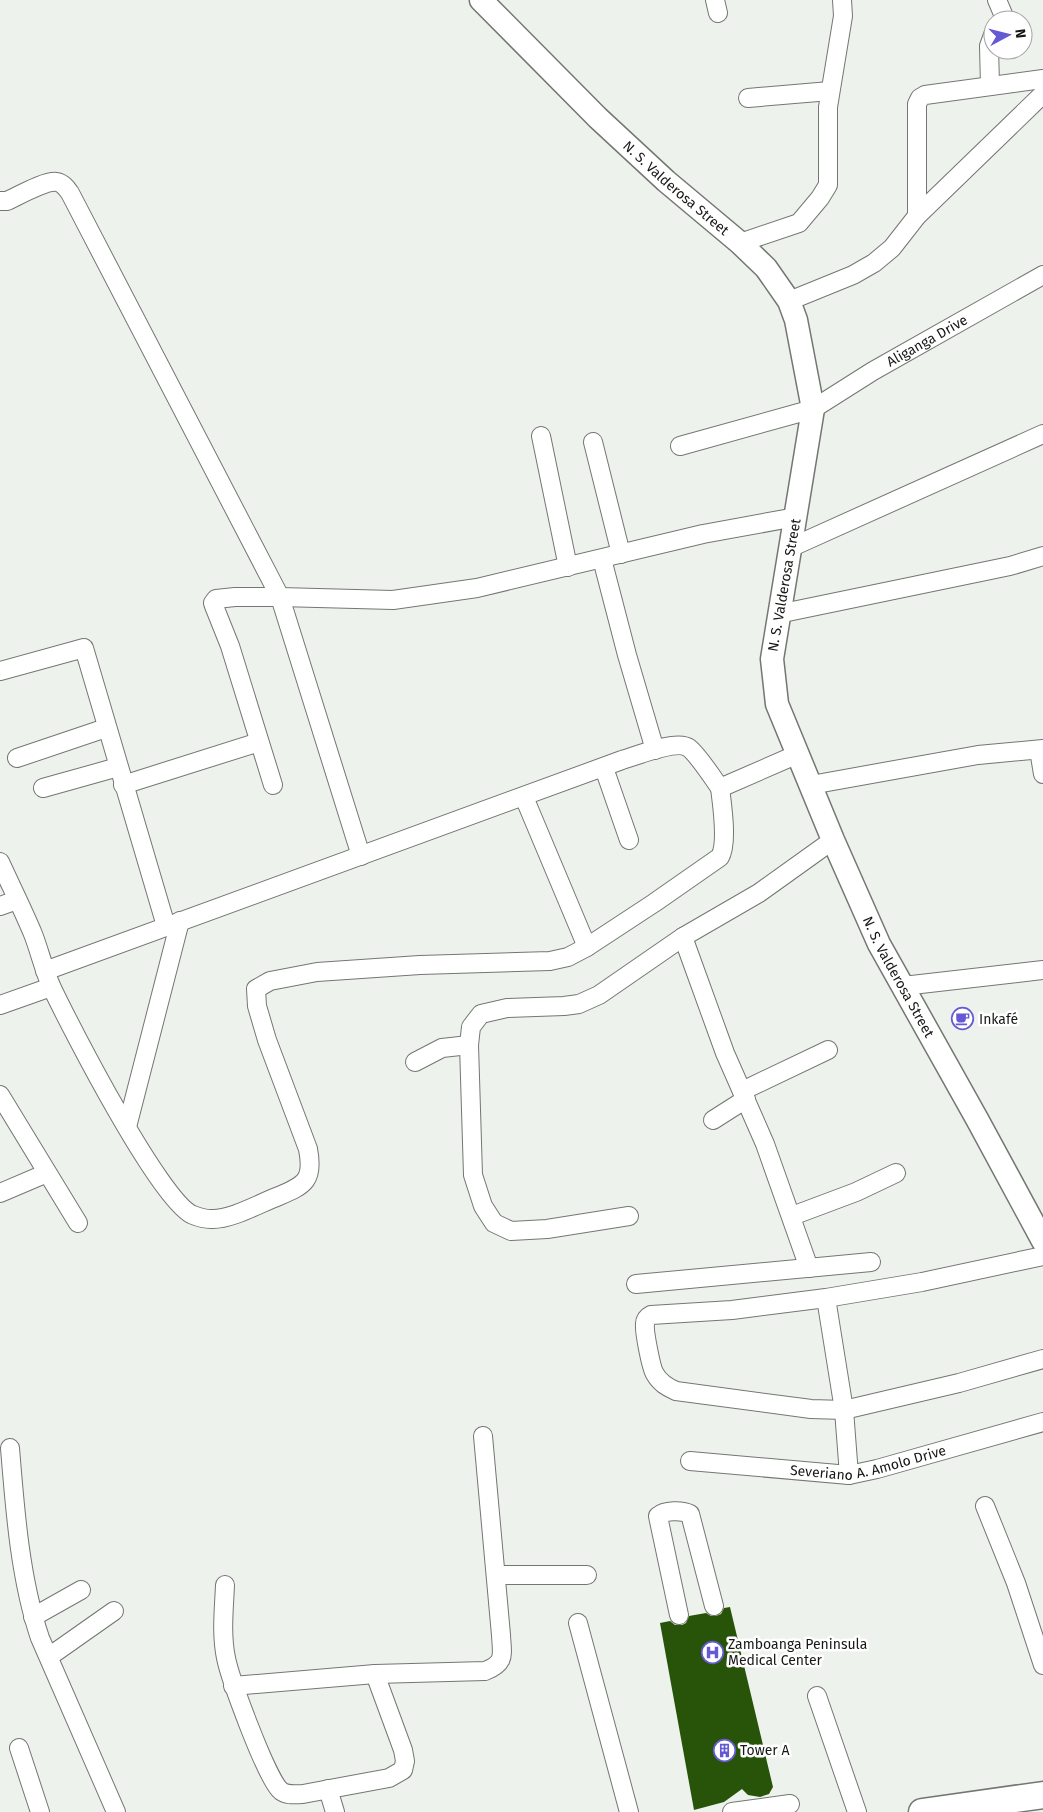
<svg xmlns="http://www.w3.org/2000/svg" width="1043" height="1812" viewBox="0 0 1043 1812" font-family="'Fira Sans',sans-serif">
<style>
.building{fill:#285409}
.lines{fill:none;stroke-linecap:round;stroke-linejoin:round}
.minor-casing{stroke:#737772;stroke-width:20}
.major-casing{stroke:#737772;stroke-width:25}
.highway-casing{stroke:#737772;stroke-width:29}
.minor{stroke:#fff;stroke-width:18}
.major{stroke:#fff;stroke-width:22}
.highway{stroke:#fff;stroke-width:26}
.labels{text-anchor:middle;stroke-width:5;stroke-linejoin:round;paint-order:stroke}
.street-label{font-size:14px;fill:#171816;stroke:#fff}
.poi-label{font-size:14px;fill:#171816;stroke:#fff;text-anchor:start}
</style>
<rect width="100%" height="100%" fill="#eef2ec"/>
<polygon class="building" points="730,1607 773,1787 769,1794 760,1797 748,1795 742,1789 724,1802 694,1810 660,1623 670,1621 675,1625 682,1625 686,1623 689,1616 706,1613 711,1616 716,1616 721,1614 724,1608"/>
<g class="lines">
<defs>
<g id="minor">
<polyline points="715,0 718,13"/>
<polyline points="997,0 1003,14 1003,20"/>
<polyline points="990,86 989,46 993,35"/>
<polyline points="748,98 830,91"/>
<path d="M0,201H7C18,196 46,180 57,182C63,183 67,189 70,193L280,597L361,856"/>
<polyline points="917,216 917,104 920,98 925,95 1043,79"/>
<polyline points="740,243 799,223 820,198 828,185 828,107 843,16 842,0"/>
<polyline points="789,301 853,275 874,263 892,248 917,216 1043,94"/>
<polyline points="541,436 568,567"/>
<polyline points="593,442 621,554"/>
<path id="s1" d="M680,446L813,409L873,371L1043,275"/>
<polyline points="792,547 1043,434"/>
<polyline points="602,559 627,655 655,750"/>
<polyline points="778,614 1010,566 1043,556"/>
<polyline points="0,671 84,648 166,926"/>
<polyline points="1039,750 1043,774"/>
<polyline points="17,758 106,728"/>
<polyline points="604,768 629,840"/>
<polyline points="123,785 259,742"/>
<polyline points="273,785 230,646 214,606 213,603 216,599 235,597 280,597 393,600 477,588 703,534 796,517"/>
<polyline points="811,785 978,755 1043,749"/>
<polyline points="43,788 118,767"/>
<polyline points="524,797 587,947"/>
<path d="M0,862C11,886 23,910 33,934C40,952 44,971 52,988C70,1026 161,1203 193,1215C198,1217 206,1219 211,1219C231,1220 260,1203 279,1196C305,1185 314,1180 308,1149L267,1040L257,1006L256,989L270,981L317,972L420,965L550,961L568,957L587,947L654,903L720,857C728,843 722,804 720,788"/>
<polyline points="0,906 17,900"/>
<polyline points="683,937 725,1053 765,1144 809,1268"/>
<path d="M45,971L622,760C636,756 677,739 689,748C699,756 712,777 720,788L798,754"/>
<polyline points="903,986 1043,970"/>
<polyline points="0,1005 51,987"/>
<polyline points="415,1062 442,1048 469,1045"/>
<polyline points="742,1091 828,1050"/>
<polyline points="0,1095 78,1223"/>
<polyline points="713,1120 746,1099"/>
<polyline points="127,1127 180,921"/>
<polyline points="0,1193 47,1173"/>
<polyline points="629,1216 547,1229 511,1231 494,1223 483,1206 473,1175 469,1045 471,1027 481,1014 507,1008 564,1006 579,1004 599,995 683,937 759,893 833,840"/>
<polyline points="792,1216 856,1192 896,1173"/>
<path d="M1043,1256L922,1282L826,1298L732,1310L651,1315C647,1317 645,1320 645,1324C644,1331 651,1368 655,1374C660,1383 667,1387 676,1391L811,1409L844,1410L959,1383L1043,1359"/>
<polyline points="636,1284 871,1262"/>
<polyline points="826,1298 844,1410 849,1475"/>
<path d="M10,1448C15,1510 20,1579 40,1638L116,1812"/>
<path id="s2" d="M690,1461L849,1475L877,1469L1043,1422"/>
<polyline points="985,1506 1016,1583 1043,1665"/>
<polyline points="496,1575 587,1575"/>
<path d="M225,1585C224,1609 221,1634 226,1658C230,1678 267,1780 281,1791C288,1796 296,1794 303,1794L389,1778L403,1770L405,1761L403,1750L375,1674"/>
<path d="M679,1615L659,1521L658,1516C665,1510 682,1510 690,1514L714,1606"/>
<polyline points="33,1617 81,1590"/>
<polyline points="578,1623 629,1812"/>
<polyline points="50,1656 114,1611"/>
<path d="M233,1686L375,1674L485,1671C506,1663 502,1655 501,1635L483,1436"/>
<polyline points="817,1696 857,1812"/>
<polyline points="19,1748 40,1812"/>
<polyline points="328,1789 335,1812"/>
<polyline points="732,1812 790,1804"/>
</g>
<g id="major">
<path id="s3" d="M481,0L598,118L666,181L740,243L766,268L789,301L796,320L813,409L772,659L777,704L833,840L879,944L977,1119L1043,1241"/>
</g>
<polyline id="highway" points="922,1812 1043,1795"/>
</defs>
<use href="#minor" class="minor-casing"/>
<use href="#major" class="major-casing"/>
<use href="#highway" class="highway-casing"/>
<use href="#minor" class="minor"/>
<use href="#major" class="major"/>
<use href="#highway" class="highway"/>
</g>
<defs>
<symbol id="cafe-ring" viewBox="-11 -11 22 22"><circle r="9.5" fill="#fff" stroke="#645bd4" stroke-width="1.5"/><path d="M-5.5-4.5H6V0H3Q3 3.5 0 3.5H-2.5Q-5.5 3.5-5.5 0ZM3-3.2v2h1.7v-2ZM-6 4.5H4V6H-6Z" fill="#645bd4"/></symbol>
<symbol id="hospital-ring" viewBox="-11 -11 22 22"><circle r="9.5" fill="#fff" stroke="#645bd4" stroke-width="1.5"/><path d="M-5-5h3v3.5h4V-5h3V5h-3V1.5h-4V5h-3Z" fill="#645bd4"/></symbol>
<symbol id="building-ring" viewBox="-11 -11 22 22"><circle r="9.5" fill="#fff" stroke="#645bd4" stroke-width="1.5"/><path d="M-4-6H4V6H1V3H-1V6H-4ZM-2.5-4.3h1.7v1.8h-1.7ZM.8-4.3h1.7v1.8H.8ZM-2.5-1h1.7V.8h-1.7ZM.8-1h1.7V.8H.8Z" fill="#645bd4"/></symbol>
</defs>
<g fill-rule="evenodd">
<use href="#cafe-ring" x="950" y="1006" width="25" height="25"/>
<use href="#hospital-ring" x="700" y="1640" width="25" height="25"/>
<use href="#building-ring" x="712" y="1738" width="25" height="25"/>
</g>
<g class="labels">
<g class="street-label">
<text dy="5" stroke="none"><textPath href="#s3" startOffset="271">N. S. Valderosa Street</textPath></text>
<text dy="5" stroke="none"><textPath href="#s1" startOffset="271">Aliganga Drive</textPath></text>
<text transform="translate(784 585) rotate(-80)" y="5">N. S. Valderosa Street</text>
<text dy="5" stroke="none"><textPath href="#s3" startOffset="1140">N. S. Valderosa Street</textPath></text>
<text dy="5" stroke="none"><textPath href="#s2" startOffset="180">Severiano A. Amolo Drive</textPath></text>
</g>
<g class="poi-label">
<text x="979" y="1024">Inkafé</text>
<text x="728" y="1649">Zamboanga Peninsula<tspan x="728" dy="16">Medical Center</tspan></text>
<text x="740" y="1755">Tower A</text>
</g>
</g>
<g transform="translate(1008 35) rotate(83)"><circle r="24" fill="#ffffff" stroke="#a2a3a2"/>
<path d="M0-4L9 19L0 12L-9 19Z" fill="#645bd4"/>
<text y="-8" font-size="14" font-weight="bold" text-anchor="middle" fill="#171816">N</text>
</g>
</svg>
